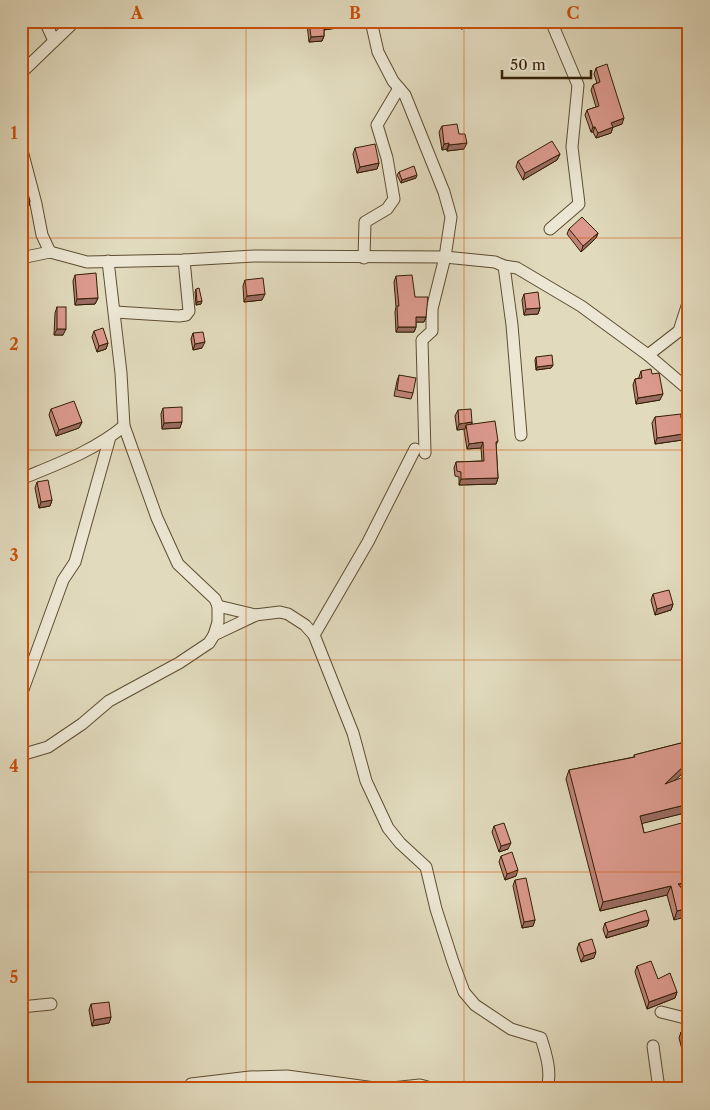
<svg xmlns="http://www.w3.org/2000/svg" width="710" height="1110" viewBox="0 0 710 1110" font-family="'Libre Caslon Text',serif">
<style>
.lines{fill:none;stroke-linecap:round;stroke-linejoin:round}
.minor-casing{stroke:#5e4d31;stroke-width:13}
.minor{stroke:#ece7d4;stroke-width:11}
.wall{fill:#bd847a;stroke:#331e02}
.shaded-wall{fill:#9a6c63;stroke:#331e02}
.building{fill:#dc9a8e;stroke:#331e02}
.grid{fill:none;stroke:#cd500a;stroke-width:1;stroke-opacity:0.55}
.neatline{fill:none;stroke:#cd500a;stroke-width:2}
.grid-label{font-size:16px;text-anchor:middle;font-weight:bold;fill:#cd500a}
</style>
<rect width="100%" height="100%" fill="#e1dabd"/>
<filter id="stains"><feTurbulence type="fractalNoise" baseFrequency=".004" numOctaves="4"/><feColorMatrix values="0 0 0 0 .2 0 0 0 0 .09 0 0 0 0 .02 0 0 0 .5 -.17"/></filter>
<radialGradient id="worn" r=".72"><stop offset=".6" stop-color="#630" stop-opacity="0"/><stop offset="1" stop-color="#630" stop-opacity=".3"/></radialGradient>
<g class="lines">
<defs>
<g id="minor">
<polyline points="45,21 54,41"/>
<polyline points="371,21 378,52 393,81 405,95 444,192 451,217 445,257 432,309 432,331 422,340 425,453"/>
<polyline points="21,73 75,21"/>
<polyline points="21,147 36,204 42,235 50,252"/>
<polyline points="550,229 579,204 572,147 578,85 551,21"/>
<polyline points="21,258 50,252 87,262 184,260 254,256 445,257 495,262 504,266 517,268 581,306 648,355 689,390"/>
<polyline points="364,258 365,222 387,209 394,199 387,158 377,125 399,88"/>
<polyline points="504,266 512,325 521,435"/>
<polyline points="115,312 179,316 186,315 189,311 184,260"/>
<polyline points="648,355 679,331 689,300"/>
<path d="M21,479C57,464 94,451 124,426"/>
<path d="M218,606L255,615L280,612L288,614L305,625L314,635L353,733L366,781L388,828L400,843L426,867L436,909L453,962L464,992L475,1005L511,1029L541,1038C546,1054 552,1072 547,1089"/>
<polyline points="214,635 256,615"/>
<polyline points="314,635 368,542 415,449"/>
<polyline points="21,695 63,580 75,562 110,437"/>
<polyline points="21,755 48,747 82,724 109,701 179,663 209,643 214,635 218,622 218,606 215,599 178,564 157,518 124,426 121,373 108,261"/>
<polyline points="21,1007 51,1004"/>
<polyline points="661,1012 689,1019"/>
<polyline points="653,1046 659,1089"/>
<polyline points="191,1084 250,1077 287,1076 382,1089 420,1085 435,1089"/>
</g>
</defs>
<use href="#minor" class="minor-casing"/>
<use href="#minor" class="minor"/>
</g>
<g class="wall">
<polygon points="307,21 309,21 346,22 344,27 324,30 324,36 322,41 309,42 307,24"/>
<polygon points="405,21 425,21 423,27 406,28"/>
<polygon points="459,21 497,21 461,29"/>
<polygon points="596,68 622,124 613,127 611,133 596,138 593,132 591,132 585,115 587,110 596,107 591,90 593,85 597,83 594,74"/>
<polygon points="442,126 459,134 464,149 447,151 447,149 442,150 439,132"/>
<polygon points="355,148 379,163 377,169 357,173 353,154"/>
<polygon points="560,154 557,160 523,180 516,167 518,161"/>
<polygon points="399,172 416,178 401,183 397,175"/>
<polygon points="569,229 598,233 596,238 581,252 567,234"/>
<polygon points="75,275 98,298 95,304 75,305 73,281"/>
<polygon points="396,276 415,297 426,317 424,322 416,322 416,327 414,332 396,332 395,312 396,307 394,282"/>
<polygon points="245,280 262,300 244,302 243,286"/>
<polygon points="196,289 201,304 196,305 195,292"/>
<polygon points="524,294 540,308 538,314 524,315 522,300"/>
<polygon points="57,307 63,335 54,335 55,313"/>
<polygon points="94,331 108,343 106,349 97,352 92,337"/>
<polygon points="193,333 202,348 193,350 191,339"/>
<polygon points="536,357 553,365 551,368 536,370 535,360"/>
<polygon points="641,371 652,374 660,400 636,404 633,385 635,379 639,378 639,377"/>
<polygon points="399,375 413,393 411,399 394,396 397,381"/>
<polygon points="163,408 180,428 162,429 161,414"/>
<polygon points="51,409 82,422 79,428 56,436 49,415"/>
<polygon points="458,410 472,422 472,424 498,441 496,445 498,478 496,484 459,485 459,477 455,476 454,468 456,462 482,461 481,448 467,449 464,430 465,429 457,430 455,416"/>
<polygon points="655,417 681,418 689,417 689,439 655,444 652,423"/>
<polygon points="37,482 52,500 50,506 39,508 35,488"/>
<polygon points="653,594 673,604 671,610 655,615 651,600"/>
<polygon points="689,741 689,767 675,780 689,812 642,823 644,833 689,897 674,920 667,895 600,911 566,779 569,770 634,757 634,755"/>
<polygon points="494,826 508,849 499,852 492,832"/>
<polygon points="501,856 516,876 505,880 499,862"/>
<polygon points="515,880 535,920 533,926 522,928 513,886"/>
<polygon points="649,920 647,926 606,938 603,929 605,923"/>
<polygon points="579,943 594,958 581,962 577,949"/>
<polygon points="637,966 677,992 675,998 647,1009 635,972"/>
<polygon points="91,1004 111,1017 109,1023 92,1026 89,1010"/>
<polygon points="681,1032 689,1051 683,1053 679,1038"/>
</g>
<g class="shaded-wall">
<polygon points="425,21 423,27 406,28 408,22"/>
<polygon points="464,21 497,21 461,29"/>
<polygon points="346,22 344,27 322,30 324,25"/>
<polygon points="324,36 322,41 309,42 311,37"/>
<polygon points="624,118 622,124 609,129 611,123"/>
<polygon points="593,127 595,127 593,132 591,132"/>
<polygon points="613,127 611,133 596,138 598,133"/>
<polygon points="449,143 447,149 442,150 444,144"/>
<polygon points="467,143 464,149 447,151 449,145"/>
<polygon points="560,154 557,160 523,180 525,173"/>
<polygon points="379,163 377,169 357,173 360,167"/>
<polygon points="417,175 416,178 401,183 402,180"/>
<polygon points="30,201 29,206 21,208 21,204"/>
<polygon points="598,233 596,238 581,252 583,246"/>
<polygon points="265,294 262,300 244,302 247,296"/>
<polygon points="98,298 95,304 75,305 77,299"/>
<polygon points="202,301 201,304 196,305 197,302"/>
<polygon points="540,308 538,314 524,315 526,309"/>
<polygon points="416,317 426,317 424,322 414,322"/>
<polygon points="398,327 416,327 414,332 396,332"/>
<polygon points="57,329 66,329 63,335 54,335"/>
<polygon points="205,342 202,348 193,350 195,344"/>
<polygon points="108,343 106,349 97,352 99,346"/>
<polygon points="553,365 551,368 536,370 537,367"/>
<polygon points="663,394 660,400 636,404 638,398"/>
<polygon points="82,422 79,428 56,436 59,430"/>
<polygon points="182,422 180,428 162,429 164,423"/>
<polygon points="472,422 470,428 466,425 465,429 457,430 459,424"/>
<polygon points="689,433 689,439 655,444 657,438"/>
<polygon points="483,442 481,448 467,449 469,444"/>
<polygon points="498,478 496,484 459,485 461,479"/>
<polygon points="52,500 50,506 39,508 41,502"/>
<polygon points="673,604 671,610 655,615 657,609"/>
<polygon points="689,761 689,767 662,793 665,784"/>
<polygon points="689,804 689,812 636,825 640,816"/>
<polygon points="511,843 508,849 499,852 501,846"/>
<polygon points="518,870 516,876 505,880 507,874"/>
<polygon points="689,882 689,890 675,893 678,884"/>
<polygon points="671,886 667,895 600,911 603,902"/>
<polygon points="689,908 689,916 674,920 677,911"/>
<polygon points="535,920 533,926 522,928 524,922"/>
<polygon points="649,920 647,926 606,938 608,932"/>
<polygon points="596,952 594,958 581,962 584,956"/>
<polygon points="677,992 675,998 647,1009 649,1002"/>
<polygon points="111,1017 109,1023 92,1026 94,1020"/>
<polygon points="689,1046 689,1051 683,1053 685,1047"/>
</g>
<g class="building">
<polygon points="309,21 345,21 346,22 324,25 324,36 311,37"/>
<polygon points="607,64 624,118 611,123 613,127 598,133 595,127 593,127 587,110 599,106 593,85 600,82 596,68"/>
<polygon points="457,124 459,134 465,134 467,143 449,145 449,143 444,144 442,126"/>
<polygon points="552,141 560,154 525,173 518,161"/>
<polygon points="375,144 379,163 360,167 355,148"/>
<polygon points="414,166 417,175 402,180 399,172"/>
<polygon points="21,187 22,192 27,190 30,201 21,204"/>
<polygon points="582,217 598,233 583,246 569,229"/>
<polygon points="96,273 98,298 77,299 75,275"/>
<polygon points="412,275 415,297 428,297 426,317 416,317 416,327 398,327 397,306 399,306 396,276"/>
<polygon points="263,278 265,294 247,296 245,280"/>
<polygon points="199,288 202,301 197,302 196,289"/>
<polygon points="538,292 540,308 526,309 524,294"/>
<rect x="57" y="307" width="9" height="22"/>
<polygon points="103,328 108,343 99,346 94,331"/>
<polygon points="203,332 205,342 195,344 193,333"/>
<polygon points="552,355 553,365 537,367 536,357"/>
<polygon points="651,369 652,374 659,373 663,394 638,398 635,379 642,378 641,371"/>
<polygon points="399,375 416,378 413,393 397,390"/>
<polygon points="74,401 82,422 59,430 51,409"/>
<polygon points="182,407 182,422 164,423 163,408"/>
<polygon points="471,409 472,422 459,424 458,410"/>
<polygon points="681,414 681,418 689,417 689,433 657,438 655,417"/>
<polygon points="495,421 498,441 496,442 498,478 461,479 461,472 457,471 456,462 484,461 483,442 469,444 466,425"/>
<polygon points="48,480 52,500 41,502 37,482"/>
<polygon points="669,590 673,604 657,609 653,594"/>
<polygon points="689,741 689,761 665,784 689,775 689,804 640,816 644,833 689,821 689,882 678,884 689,897 689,908 677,911 671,886 603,902 569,770 635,757 634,755"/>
<polygon points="504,823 511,843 501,846 494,826"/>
<polygon points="512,852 518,870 507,874 501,856"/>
<polygon points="526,878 535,920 524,922 515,880"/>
<polygon points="646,910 649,920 608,932 605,923"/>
<polygon points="592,939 596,952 584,956 579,943"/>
<polygon points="651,961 658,979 670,973 677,992 649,1002 637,966"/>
<polygon points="109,1002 111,1017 94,1020 91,1004"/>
<polygon points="689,1030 689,1046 685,1047 681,1032"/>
</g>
<path class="grid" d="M246,21V1089M464,21V1089M21,238H689M21,450H689M21,660H689M21,872H689"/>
<rect width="710" height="1110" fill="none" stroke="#e1dabd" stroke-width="55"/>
<path d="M502 70v8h89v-8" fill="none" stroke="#331e02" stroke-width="2.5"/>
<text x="510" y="70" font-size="15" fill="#331e02" stroke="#ece7d4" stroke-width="4" paint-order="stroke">50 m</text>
<rect x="28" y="28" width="654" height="1054" class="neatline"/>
<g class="grid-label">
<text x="137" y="19">A</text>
<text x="355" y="19">B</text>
<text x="573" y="19">C</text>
<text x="14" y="139">1</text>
<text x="14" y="350">2</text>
<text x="14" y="561">3</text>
<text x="14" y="772">4</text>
<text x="14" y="983">5</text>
</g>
<rect width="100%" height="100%" filter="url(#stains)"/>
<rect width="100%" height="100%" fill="url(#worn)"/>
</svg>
